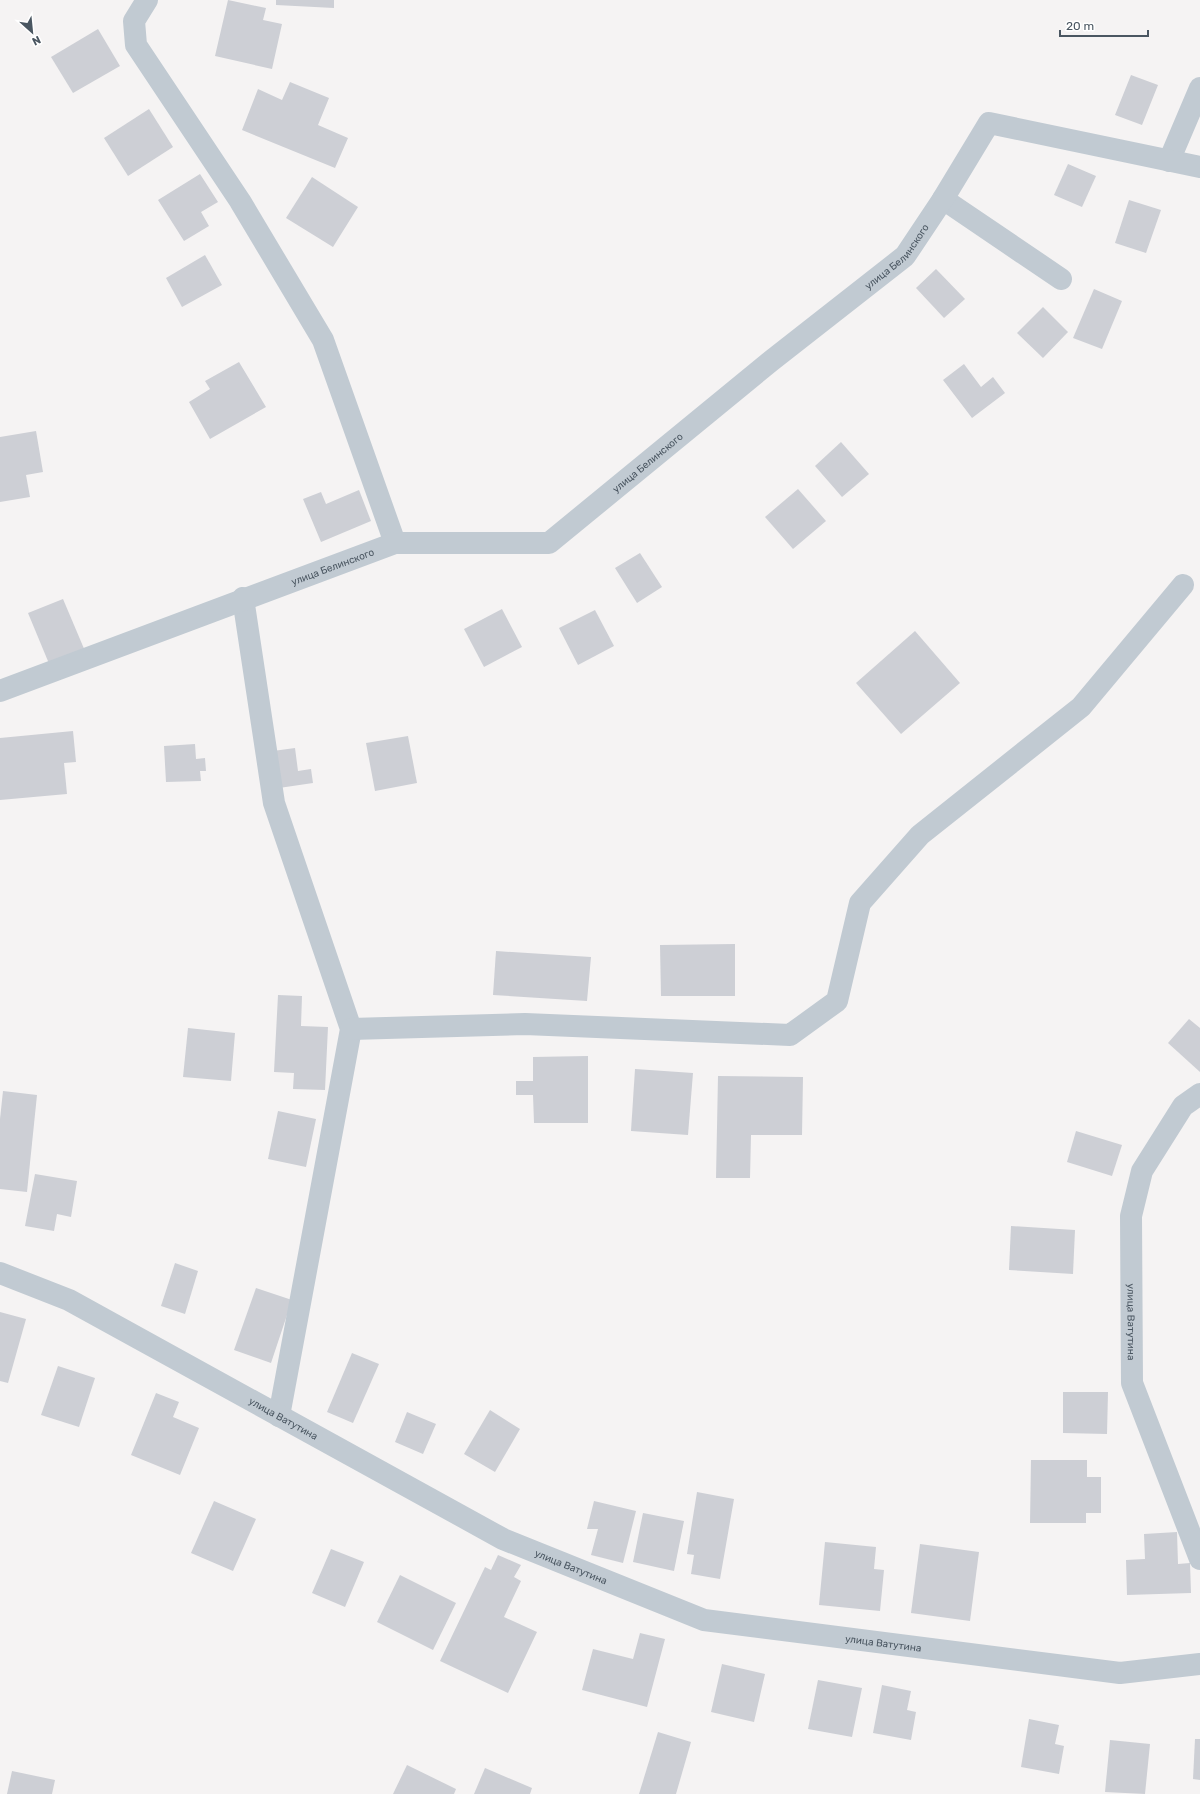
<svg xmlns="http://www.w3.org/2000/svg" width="1200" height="1794" viewBox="0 0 1200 1794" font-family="Rubik,sans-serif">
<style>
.building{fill:#cdcfd5}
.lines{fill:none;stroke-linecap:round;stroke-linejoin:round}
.minor{stroke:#c1cad2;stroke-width:22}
.labels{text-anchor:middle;stroke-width:4;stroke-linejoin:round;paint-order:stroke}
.street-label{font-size:10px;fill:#4a5661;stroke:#fff}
</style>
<rect width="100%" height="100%" fill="#f5f3f3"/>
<g class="building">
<polygon points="228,0 266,8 263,20 282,24 272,69 215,56"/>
<polygon points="276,0 334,0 334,8 276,5"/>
<polygon points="98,29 120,66 73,93 51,57"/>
<polygon points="1131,75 1158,85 1142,125 1115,115"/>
<polygon points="290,82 329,98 318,125 348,138 335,168 242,130 258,89 282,100"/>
<polygon points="149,109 173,147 128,176 104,138"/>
<polygon points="1068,164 1096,176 1082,207 1054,195"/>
<polygon points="200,174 218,202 201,212 209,226 184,241 158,200"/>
<polygon points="312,177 358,207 333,247 286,218"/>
<polygon points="1129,200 1161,210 1146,253 1115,243"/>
<polygon points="205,255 222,285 182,307 166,278"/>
<polygon points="936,269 965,299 944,318 916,288"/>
<polygon points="1094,289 1122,301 1102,349 1073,338"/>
<polygon points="1043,307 1068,332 1043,358 1017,333"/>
<polygon points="239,362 266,407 210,439 189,402 210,389 205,381"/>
<polygon points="964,364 981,387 993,377 1005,393 972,418 943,380"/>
<polygon points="36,431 43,472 26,475 30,497 0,502 0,437"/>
<polygon points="841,442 869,474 842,497 815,466"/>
<polygon points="798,489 826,521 793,549 765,517"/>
<polygon points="359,490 371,521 321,542 303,499 321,492 326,504"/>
<polygon points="640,553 662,587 637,603 615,568"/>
<polygon points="63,599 85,651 50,666 28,613"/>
<polygon points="502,609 522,647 484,667 464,629"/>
<polygon points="595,610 614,646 578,665 559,628"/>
<polygon points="915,631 960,683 901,734 856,683"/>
<polygon points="73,731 76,762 64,763 67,794 0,800 0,738"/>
<polygon points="408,736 417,783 375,791 366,743"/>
<polygon points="195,744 196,759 205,758 206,771 200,771 201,781 166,782 164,746"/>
<polygon points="295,748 298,771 311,769 313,783 279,788 273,751"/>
<polygon points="735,944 735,996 661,996 660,945"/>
<polygon points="496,951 591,957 587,1001 493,995"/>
<polygon points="278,995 302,996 301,1026 328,1027 325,1090 293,1089 294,1073 274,1072"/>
<polygon points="1189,1019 1200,1028 1200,1072 1168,1043"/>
<polygon points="188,1028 235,1033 231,1081 183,1077"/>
<polygon points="588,1056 588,1123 534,1123 533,1095 516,1095 516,1081 533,1081 533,1057"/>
<polygon points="635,1069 693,1073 688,1135 631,1131"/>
<polygon points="718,1076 803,1077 802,1135 751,1135 750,1178 716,1178"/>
<polygon points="3,1091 37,1095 27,1192 0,1189 0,1119"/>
<polygon points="278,1111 316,1119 306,1167 268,1159"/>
<polygon points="1076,1131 1122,1145 1112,1176 1067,1162"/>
<polygon points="35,1174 77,1181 71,1217 57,1214 54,1231 25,1226"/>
<polygon points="1011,1226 1075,1230 1073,1274 1009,1270"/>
<polygon points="175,1263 198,1271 185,1314 161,1306"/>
<polygon points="256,1288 292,1300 271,1363 234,1350"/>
<polygon points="0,1312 26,1319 8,1383 0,1381"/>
<polygon points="352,1353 379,1364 353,1423 327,1412"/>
<polygon points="58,1366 95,1378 79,1427 41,1415"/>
<polygon points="1063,1392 1108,1392 1107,1434 1063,1433"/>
<polygon points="156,1393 179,1402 173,1417 199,1428 180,1475 131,1455"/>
<polygon points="490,1410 520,1429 495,1472 464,1454"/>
<polygon points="407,1412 436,1424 423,1454 395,1442"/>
<polygon points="1031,1460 1087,1460 1087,1477 1101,1477 1101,1513 1086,1513 1086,1523 1030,1523"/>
<polygon points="697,1492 734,1499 720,1579 691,1574 694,1555 687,1554"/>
<polygon points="214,1501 256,1519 233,1571 191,1553"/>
<polygon points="594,1501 636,1511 623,1563 591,1555 598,1529 587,1529"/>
<polygon points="643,1513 684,1521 674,1571 633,1562"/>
<polygon points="1177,1532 1178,1564 1190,1563 1191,1593 1127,1595 1126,1560 1145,1559 1144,1534"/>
<polygon points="825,1542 876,1547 874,1569 884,1570 880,1611 819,1605"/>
<polygon points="920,1544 979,1552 970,1621 911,1613"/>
<polygon points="331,1549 364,1562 345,1607 312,1593"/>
<polygon points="498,1555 521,1565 514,1577 521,1581 504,1617 537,1632 508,1693 440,1661 485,1567 491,1570"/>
<polygon points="400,1575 456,1603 433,1650 377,1622"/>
<polygon points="640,1633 665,1639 647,1707 582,1690 593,1649 633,1659"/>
<polygon points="722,1664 765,1674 754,1722 711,1712"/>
<polygon points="818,1680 862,1688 852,1737 808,1729"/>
<polygon points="882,1685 911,1691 907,1710 916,1712 911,1740 873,1733"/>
<polygon points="1029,1719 1059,1725 1055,1744 1064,1746 1059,1774 1021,1767"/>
<polygon points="658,1732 691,1742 676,1794 639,1794"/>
<polygon points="1195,1739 1200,1739 1200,1780 1193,1779"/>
<polygon points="1110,1740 1150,1744 1145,1794 1105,1792"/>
<polygon points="407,1765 456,1789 454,1794 393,1794"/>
<polygon points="485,1768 532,1788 530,1794 474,1794"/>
<polygon points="12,1771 55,1780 52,1794 7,1794"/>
</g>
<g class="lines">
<g class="minor">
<polyline points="147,0 134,21 136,45 240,201 323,340 395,543"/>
<polyline points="1169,161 1200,88"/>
<polyline points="943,199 1061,279"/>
<polyline points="243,598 274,803 351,1029 279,1416"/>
<path id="s1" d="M0,691L395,543H549L771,361L905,256L943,199L989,123L1200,167"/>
<polyline points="351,1029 525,1024 790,1035 837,1001 860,903 920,835 1081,707 1183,585"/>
<path id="s2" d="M1200,1094L1183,1106L1142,1171L1131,1216L1132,1383L1200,1559"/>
<path id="s3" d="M0,1273L69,1300L503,1539L704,1620L1120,1673L1200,1664"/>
</g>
</g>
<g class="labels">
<g class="street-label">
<text dy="4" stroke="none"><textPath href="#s1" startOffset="1027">улица Белинского</textPath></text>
<text dy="4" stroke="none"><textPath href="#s1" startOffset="703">улица Белинского</textPath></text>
<text dy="4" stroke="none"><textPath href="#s1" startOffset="355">улица Белинского</textPath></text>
<text dy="4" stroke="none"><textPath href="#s2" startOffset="250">улица Ватутина</textPath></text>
<text dy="4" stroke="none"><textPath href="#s3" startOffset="319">улица Ватутина</textPath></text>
<text dy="4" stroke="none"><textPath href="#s3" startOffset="643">улица Ватутина</textPath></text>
<text dy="4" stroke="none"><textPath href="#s3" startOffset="967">улица Ватутина</textPath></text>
</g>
</g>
<g transform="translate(32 32) rotate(153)" stroke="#ffffff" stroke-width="3" paint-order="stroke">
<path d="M0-3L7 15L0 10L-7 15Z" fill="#4a5661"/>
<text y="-6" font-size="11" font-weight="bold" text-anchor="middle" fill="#4a5661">N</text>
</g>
<path d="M1060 30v6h88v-6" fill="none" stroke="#4a5661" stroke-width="2"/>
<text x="1066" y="30" font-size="12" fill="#4a5661" stroke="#ffffff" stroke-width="3" paint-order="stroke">20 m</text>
</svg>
